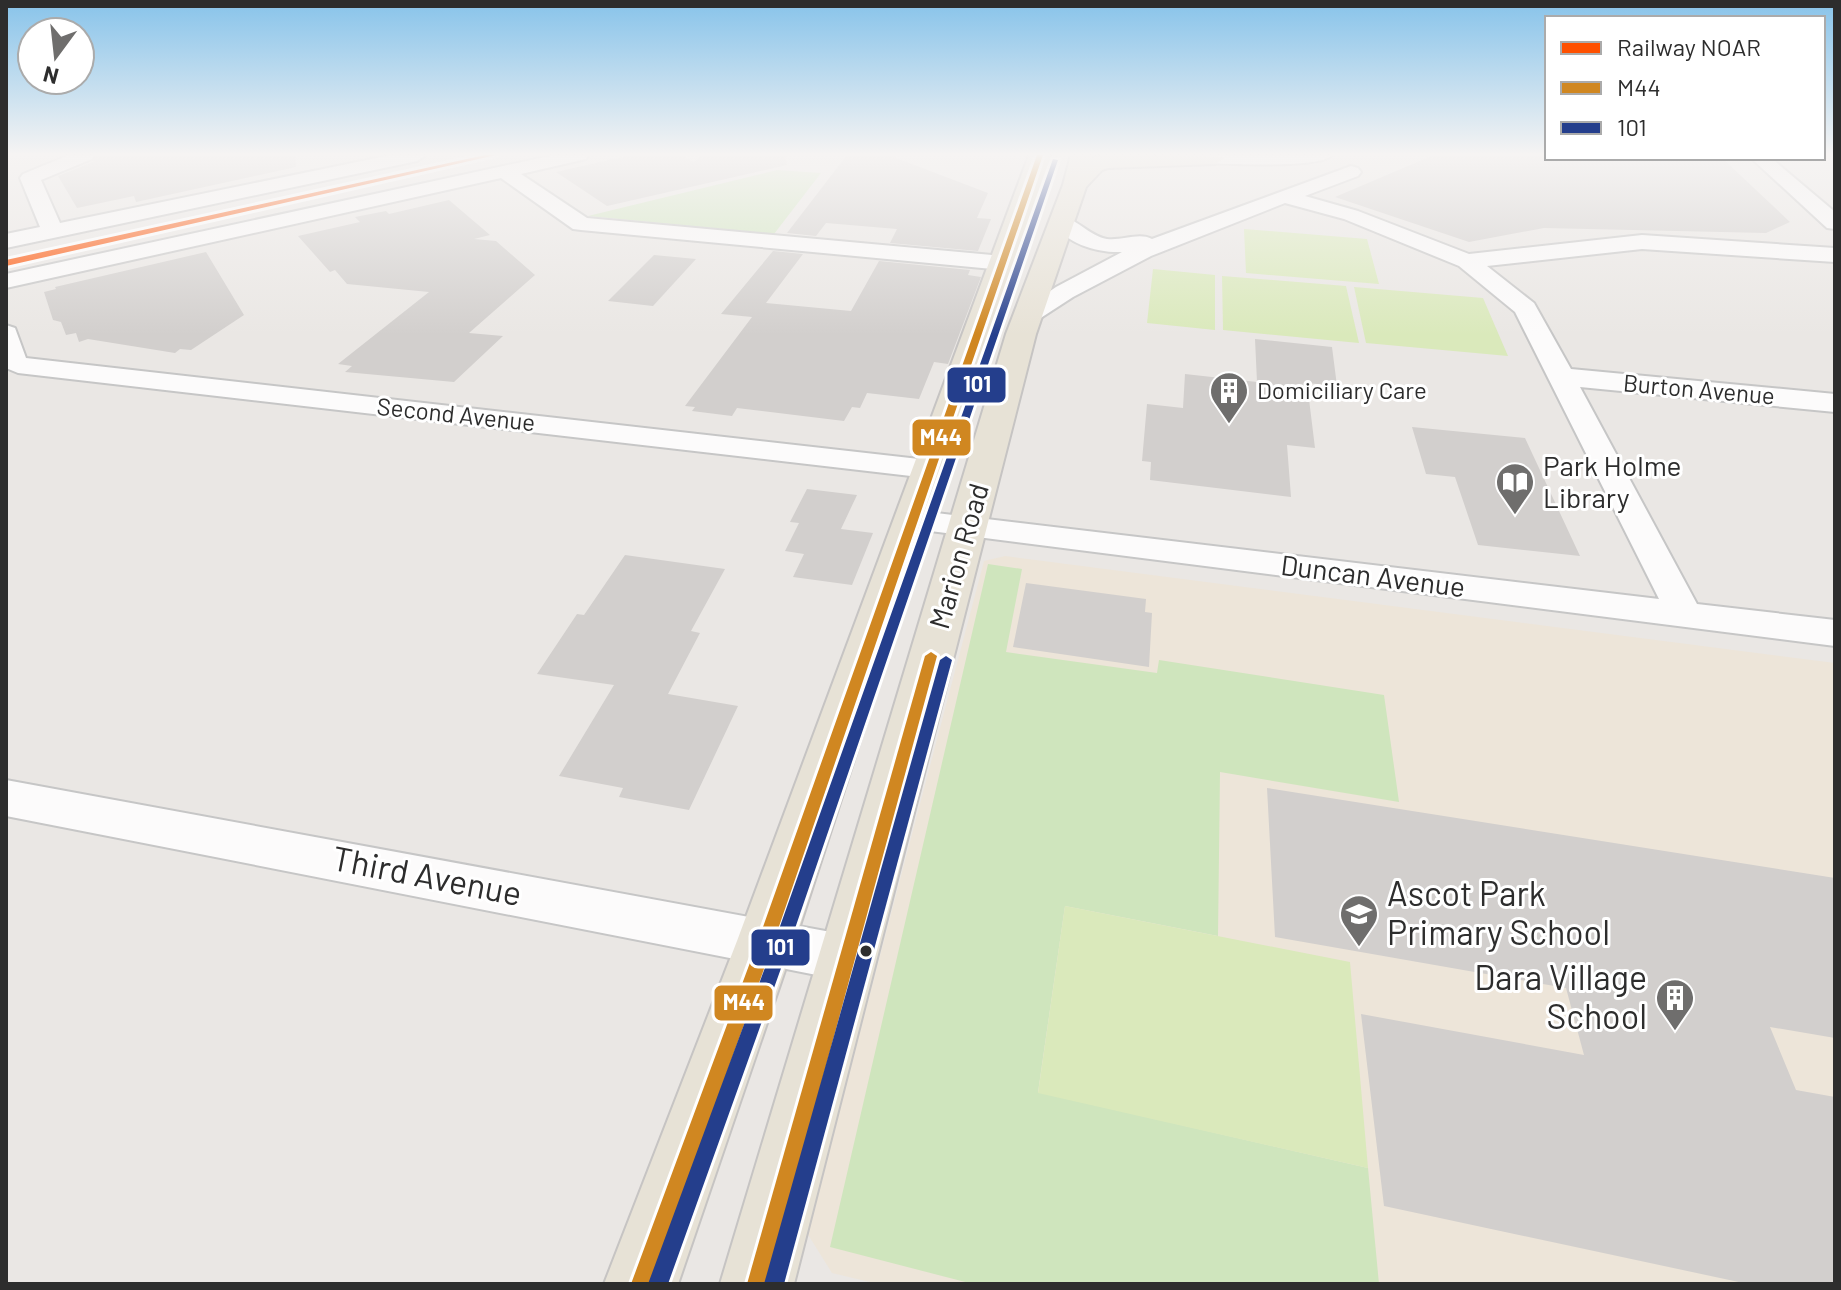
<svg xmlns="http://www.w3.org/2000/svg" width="1841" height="1290" viewBox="0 0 1841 1290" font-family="Barlow,sans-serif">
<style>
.education{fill:#ede5d9}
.green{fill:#cfe5bd}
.pitch{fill:#dae9bb}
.building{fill:#d2cfcd}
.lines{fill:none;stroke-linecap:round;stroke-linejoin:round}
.street-casing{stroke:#c6c6c6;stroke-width:4}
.secondary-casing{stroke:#c6c6c6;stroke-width:4}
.primary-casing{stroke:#c6c4c3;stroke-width:4}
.street{fill:#fcfbfb;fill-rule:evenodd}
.secondary{fill:#fcfbfb;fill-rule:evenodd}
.primary{fill:#e7e2d6;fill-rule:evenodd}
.bus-1-casing{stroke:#fff;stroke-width:6}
.bus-2-casing{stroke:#fff;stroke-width:6}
.bus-1{fill:#d08721;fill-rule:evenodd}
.bus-2{fill:#243e8c;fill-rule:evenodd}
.rail-1-casing{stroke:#fff;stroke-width:6}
.rail-1{fill:#fe5000;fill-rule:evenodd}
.bus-dot{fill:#2d2d2d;stroke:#fff;stroke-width:3}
.labels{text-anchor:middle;stroke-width:6;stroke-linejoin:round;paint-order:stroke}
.far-street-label{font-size:24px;fill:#2d2d2d;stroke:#fff}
.far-poi-label{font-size:24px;fill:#2d2d2d;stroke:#fff;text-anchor:start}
.poi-label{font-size:28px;fill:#2d2d2d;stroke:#fff;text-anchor:start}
.street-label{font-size:28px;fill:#2d2d2d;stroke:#fff}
.near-street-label{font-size:34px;fill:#2d2d2d;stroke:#fff}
.near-poi-label{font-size:34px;fill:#2d2d2d;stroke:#fff;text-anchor:start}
.line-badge{stroke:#fff;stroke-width:3}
.badge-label{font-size:22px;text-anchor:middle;font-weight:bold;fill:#fff}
</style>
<rect width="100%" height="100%" fill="#eae7e4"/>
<polygon class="education" points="1005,556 1835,663 1835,1284 878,1284 832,1273 807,1233 984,561"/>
<g class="green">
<polygon points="777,170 821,173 774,234 588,216"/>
<polygon points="988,564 1022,569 1006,652 1157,673 1159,660 1384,695 1399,802 1220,772 1218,936 1065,906 1038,1092 1368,1168 1379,1284 973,1284 830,1247"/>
</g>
<g class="pitch">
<polygon points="1244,229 1367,239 1379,284 1246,273"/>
<polygon points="1153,269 1215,275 1215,330 1147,323"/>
<polygon points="1222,276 1346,286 1359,343 1223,330"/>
<polygon points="1354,287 1483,298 1508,356 1366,343"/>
<polygon points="1065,906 1350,962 1368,1168 1038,1093"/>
</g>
<g class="building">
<polygon points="97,155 295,155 296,167 136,202 134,196 77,208 58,176 93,162"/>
<polygon points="631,155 681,155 694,162 702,155 785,155 787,165 607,206 556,172"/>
<polygon points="847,155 888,155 988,193 977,218 991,219 978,251 890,243 897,229 826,223 816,236 787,233"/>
<polygon points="1434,155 1722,158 1790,222 1766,233 1544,228 1469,242 1335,197"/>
<polygon points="449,200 490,235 474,239 496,241 535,275 469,333 503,336 454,382 345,372 352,366 338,364 429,292 347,284 335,270 330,272 298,236 360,222 355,217 386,211 389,214"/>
<polygon points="773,251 803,254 766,303 851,311 879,261 970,270 968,275 981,277 948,364 934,362 919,399 867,393 860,408 852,407 844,421 737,408 732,416 692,411 695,407 685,406 752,317 721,314"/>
<polygon points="206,252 244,315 191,350 180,349 175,353 88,339 79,342 76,333 66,335 61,322 53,320 44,292 56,289 55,287"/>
<polygon points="654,255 696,259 653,306 608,301"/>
<polygon points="1255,339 1332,347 1337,386 1307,383 1315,448 1287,445 1291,497 1150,480 1151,462 1142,461 1147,404 1183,408 1185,374 1257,382"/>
<polygon points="1412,427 1525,438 1580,556 1478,545 1455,477 1426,474"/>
<polygon points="807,489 857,495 841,529 873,533 852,585 793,577 804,554 785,551 799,523 790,522"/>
<polygon points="625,555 725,569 691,631 700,633 668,694 738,706 689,810 619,797 623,788 559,776 614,685 537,674 577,614 584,615"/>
<polygon points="1026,583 1146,599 1145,612 1152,613 1149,667 1013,647"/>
<polygon points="1267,788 1835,878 1835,1038 1770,1027 1796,1090 1835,1097 1835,1284 1748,1284 1384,1206 1361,1014 1584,1055 1566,988 1275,937"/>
</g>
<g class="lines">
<defs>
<g id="street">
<polygon points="69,155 94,155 92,159 41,180 60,223 391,155 426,155 417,161 6,248 6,234 40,227 20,178 23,174"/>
<polygon points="554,155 588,155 586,159 521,174 587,218 1003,256 1011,258 1014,263 1011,268 1003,270 581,230 573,229 501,178 6,288 6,274"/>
<polygon points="1751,158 1771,158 1835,212 1835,229 1827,228"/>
<path d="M1351,166L1358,168L1361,172L1358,176L1305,196L1358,211L1469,254L1642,235L1835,248V262L1642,249L1487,266L1534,303L1571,369L1835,394V412L1580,387L1697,604L1835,620V646L899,527L894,520L899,513L911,510L1659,599L1515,312L1459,266L1344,219L1285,203L1151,256L1073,297L1036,321H1018L1014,316L1056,287L1122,252C1096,253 1068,244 1051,222L1054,217C1074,213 1087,236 1107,239C1122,241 1139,232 1152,239Z"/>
<polygon points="6,325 15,328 26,358 928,460 939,462 944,469 939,476 928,478 18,373 6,368"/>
<polygon points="6,780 847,935 865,942 872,958 865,974 847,981 6,816"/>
</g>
<path id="secondary" d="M1162,155H1332C1319,171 1199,162 1173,162Z"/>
<g id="primary">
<polygon points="1029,155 1051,155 795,941 678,1284 604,1284 737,941"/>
<polygon points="1071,155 1093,155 1092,158 1104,155 1226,157 1215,164 1108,168 1102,170 1086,187 1036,334 794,1284 720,1284 1006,334 1063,185"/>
</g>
</defs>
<use href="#street" class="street-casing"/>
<use href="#secondary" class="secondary-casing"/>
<use href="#primary" class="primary-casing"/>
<use href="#street" class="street"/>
<use href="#secondary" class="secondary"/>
<use href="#primary" class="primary"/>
<defs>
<g id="bus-1">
<polygon points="1037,155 1043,155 774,941 651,1284 631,1284 758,941"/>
<polygon points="931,652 937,656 767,1284 747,1284 925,656"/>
</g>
<g id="bus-2">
<polygon points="1053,159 1058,160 789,946 668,1284 648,1284 773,946"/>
<polygon points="946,656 952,660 784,1284 764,1284 940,660"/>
</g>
</defs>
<use href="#bus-1" class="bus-1-casing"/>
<use href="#bus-2" class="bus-2-casing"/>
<use href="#bus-1" class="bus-1"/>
<use href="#bus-2" class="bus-2"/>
<defs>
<polygon id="rail-1" points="485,155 496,155 6,266 6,260"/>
</defs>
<use href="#rail-1" class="rail-1-casing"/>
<use href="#rail-1" class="rail-1"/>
</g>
<linearGradient id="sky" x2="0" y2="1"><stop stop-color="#87c3ea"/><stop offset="0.46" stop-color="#f6f4f3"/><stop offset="1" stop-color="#f6f4f3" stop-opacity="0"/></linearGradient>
<rect width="1841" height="335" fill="url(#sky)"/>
<defs>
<symbol id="building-pin" viewBox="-11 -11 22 30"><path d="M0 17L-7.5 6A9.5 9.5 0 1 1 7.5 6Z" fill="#6f6e6d" stroke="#fff"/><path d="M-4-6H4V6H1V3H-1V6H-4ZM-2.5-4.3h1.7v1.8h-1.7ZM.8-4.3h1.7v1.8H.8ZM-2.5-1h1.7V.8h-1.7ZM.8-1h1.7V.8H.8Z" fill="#fff"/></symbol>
<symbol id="library-pin" viewBox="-11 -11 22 30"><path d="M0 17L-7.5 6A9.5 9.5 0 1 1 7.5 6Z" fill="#6f6e6d" stroke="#fff"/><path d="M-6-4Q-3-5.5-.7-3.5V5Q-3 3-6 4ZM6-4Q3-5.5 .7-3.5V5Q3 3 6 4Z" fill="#fff"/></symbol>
<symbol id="school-pin" viewBox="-11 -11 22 30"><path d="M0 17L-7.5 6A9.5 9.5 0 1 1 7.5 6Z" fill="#6f6e6d" stroke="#fff"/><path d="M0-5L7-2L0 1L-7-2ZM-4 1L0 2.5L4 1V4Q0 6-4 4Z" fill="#fff"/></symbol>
</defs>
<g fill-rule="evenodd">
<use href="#building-pin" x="1207" y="369" width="44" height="60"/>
<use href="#library-pin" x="1493" y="460" width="44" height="60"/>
<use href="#school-pin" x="1337" y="892" width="44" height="60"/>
<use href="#building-pin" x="1653" y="976" width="44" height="60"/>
</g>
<circle class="bus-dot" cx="866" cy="951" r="7"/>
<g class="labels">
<g class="far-street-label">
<text transform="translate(1699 390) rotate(5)" y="8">Burton Avenue</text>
<text transform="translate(456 415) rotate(6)" y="8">Second Avenue</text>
</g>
<g class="far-poi-label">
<text x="1257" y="399">Domiciliary Care</text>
</g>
<g class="poi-label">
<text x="1543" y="476">Park Holme<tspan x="1543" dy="32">Library</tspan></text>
</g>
<g class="street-label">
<text transform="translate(959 556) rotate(-74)" y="10">Marion Road</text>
<text transform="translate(1373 576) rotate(7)" y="10">Duncan Avenue</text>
</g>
<g class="near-street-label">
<text transform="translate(427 876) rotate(11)" y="12">Third Avenue</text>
</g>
<g class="near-poi-label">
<text x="1387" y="906">Ascot Park<tspan x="1387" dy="39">Primary School</tspan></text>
<text x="1647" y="990" text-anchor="end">Dara Village<tspan x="1647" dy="39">School</tspan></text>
</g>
</g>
<g class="line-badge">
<rect x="946" y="366" width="61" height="38" rx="8" fill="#243e8c"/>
<rect x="911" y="418" width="61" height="39" rx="8" fill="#d08721"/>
<rect x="750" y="928" width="61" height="39" rx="8" fill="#243e8c"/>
<rect x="713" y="984" width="61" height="38" rx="8" fill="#d08721"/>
</g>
<g class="badge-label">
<text x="977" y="392">101</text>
<text x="941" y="445">M44</text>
<text x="780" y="955">101</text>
<text x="744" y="1010">M44</text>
</g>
<rect width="1841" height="1290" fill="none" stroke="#2d2d2d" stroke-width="16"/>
<rect x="1545" y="16" width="280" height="144" fill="#ffffff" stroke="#ababab" stroke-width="2"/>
<rect x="1561" y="42" width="40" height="12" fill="#fe5000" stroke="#ababab" stroke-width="2"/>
<text x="1617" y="56" font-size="24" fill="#2d2d2d">Railway NOAR</text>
<rect x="1561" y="82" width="40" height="12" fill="#d08721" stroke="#ababab" stroke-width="2"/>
<text x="1617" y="96" font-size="24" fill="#2d2d2d">M44</text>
<rect x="1561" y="122" width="40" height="12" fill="#243e8c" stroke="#ababab" stroke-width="2"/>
<text x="1617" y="136" font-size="24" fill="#2d2d2d">101</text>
<g transform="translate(56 56) rotate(195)"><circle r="38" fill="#ffffff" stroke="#ababab" stroke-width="2"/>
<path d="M0-6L14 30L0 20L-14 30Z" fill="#6f6e6d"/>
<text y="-12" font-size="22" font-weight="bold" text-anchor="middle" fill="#2d2d2d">N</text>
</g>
</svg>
